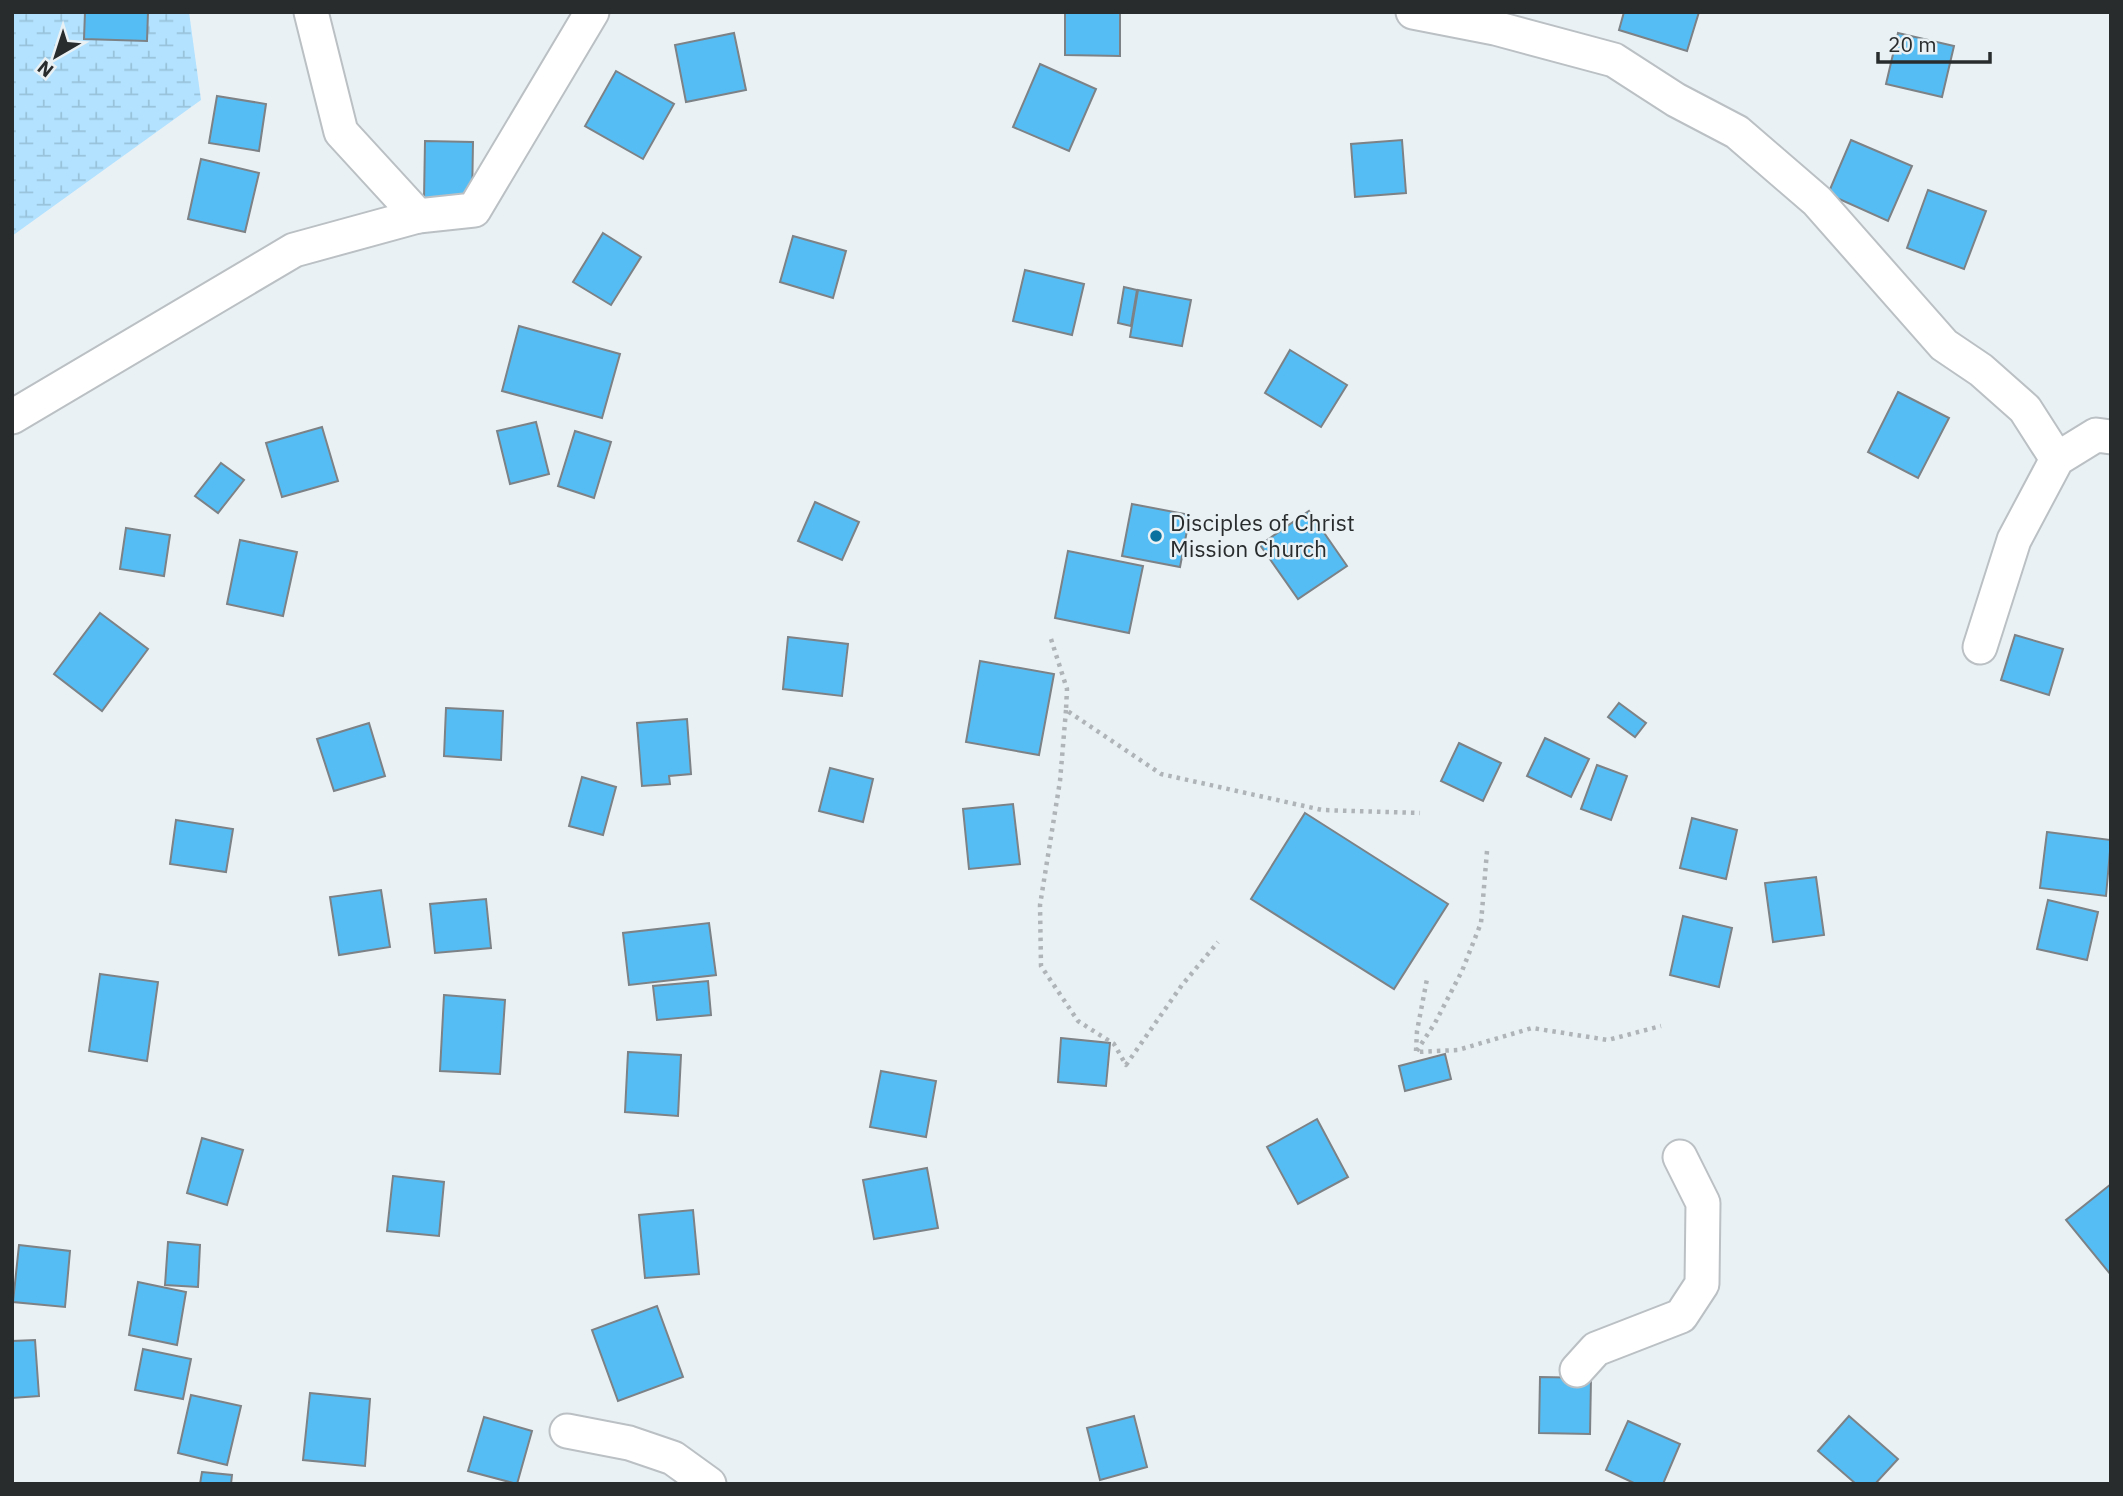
<svg xmlns="http://www.w3.org/2000/svg" width="2123" height="1496" viewBox="0 0 2123 1496" font-family="'IBM Plex Sans',sans-serif">
<style>
.wetland{fill:url(#wetland-marsh)}
.building{fill:#56bdf4;stroke:#7c8286;stroke-width:2}
.lines{fill:none;stroke-linecap:round;stroke-linejoin:round}
.street-casing{stroke:#bac0c4;stroke-width:37}
.path{stroke:#aeb4b7;stroke-width:4.5;stroke-dasharray:3.5 5;stroke-linecap:butt}
.street{stroke:#fff;stroke-width:33}
.poi-dot{fill:#0a729e;stroke:#eaf1f5;stroke-width:2.5}
.labels{text-anchor:middle;stroke-width:5;stroke-linejoin:round;paint-order:stroke}
.poi-label{font-size:23px;fill:#292c2d;stroke:#eaf1f5;text-anchor:start}
</style>
<defs>
<pattern id="wetland-marsh" width="20" height="14" patternUnits="userSpaceOnUse" patternTransform="scale(1.75)"><rect width="20" height="14" fill="#b2e2ff"/><path d="M1 5h8M5 5V1M11 12h8M15 12V8" fill="none" stroke="#99c2db"/></pattern>
</defs>
<rect width="100%" height="100%" fill="#eaf1f5"/>
<polygon class="wetland" points="12,12 189,12 201,100 12,236"/>
<g class="building">
<polygon points="85,12 148,12 147,41 84,39"/>
<polygon points="1065,12 1120,12 1120,56 1065,55"/>
<polygon points="1624,12 1699,12 1687,51 1619,30"/>
<polygon points="734,33 746,90 686,102 675,45"/>
<polygon points="1898,33 1954,46 1942,97 1886,84"/>
<polygon points="1040,64 1096,89 1069,151 1013,127"/>
<polygon points="616,71 674,104 643,159 585,126"/>
<polygon points="217,96 266,104 259,151 209,143"/>
<polygon points="1402,140 1406,193 1355,197 1351,144"/>
<polygon points="1851,140 1912,166 1888,221 1828,194"/>
<polygon points="425,141 473,142 472,201 424,200"/>
<polygon points="201,159 259,173 245,232 188,219"/>
<polygon points="1928,190 1986,211 1964,269 1907,248"/>
<polygon points="603,233 641,257 611,305 573,282"/>
<polygon points="793,236 846,251 833,298 780,282"/>
<polygon points="1025,270 1084,284 1072,335 1013,321"/>
<polygon points="1124,287 1137,290 1131,326 1118,323"/>
<polygon points="1138,290 1191,300 1182,346 1130,337"/>
<polygon points="519,326 620,354 602,418 502,391"/>
<polygon points="1290,350 1347,385 1321,427 1265,393"/>
<polygon points="1898,392 1949,418 1918,478 1868,452"/>
<polygon points="536,422 549,474 510,484 497,431"/>
<polygon points="322,427 338,481 282,497 266,443"/>
<polygon points="575,431 611,442 594,498 558,486"/>
<polygon points="221,463 244,480 218,513 195,496"/>
<polygon points="815,502 859,522 842,560 798,541"/>
<polygon points="1132,504 1190,515 1180,567 1122,556"/>
<polygon points="1309,511 1347,566 1298,599 1260,545"/>
<polygon points="126,528 170,535 164,576 120,569"/>
<polygon points="240,540 297,552 283,616 227,604"/>
<polygon points="1068,551 1143,566 1129,633 1055,618"/>
<polygon points="100,613 148,649 102,711 54,674"/>
<polygon points="2015,635 2063,649 2049,695 2001,680"/>
<polygon points="788,637 848,644 842,696 783,689"/>
<polygon points="980,661 1054,674 1039,755 966,742"/>
<polygon points="1619,703 1646,723 1635,737 1608,717"/>
<polygon points="446,708 503,711 501,760 444,756"/>
<polygon points="687,719 691,774 669,776 670,784 642,786 637,723"/>
<polygon points="369,723 385,776 334,791 317,739"/>
<polygon points="1545,738 1589,759 1571,797 1527,776"/>
<polygon points="1459,743 1501,763 1483,801 1441,781"/>
<polygon points="1597,765 1627,776 1611,820 1581,809"/>
<polygon points="830,768 873,779 863,822 819,811"/>
<polygon points="582,777 616,787 603,835 569,826"/>
<polygon points="1013,804 1020,864 969,869 963,809"/>
<polygon points="1305,813 1448,904 1394,989 1251,899"/>
<polygon points="1692,818 1737,830 1726,879 1680,868"/>
<polygon points="176,820 233,829 226,872 170,864"/>
<polygon points="2047,832 2111,840 2106,896 2040,888"/>
<polygon points="1816,877 1824,935 1773,942 1765,883"/>
<polygon points="381,890 390,947 339,955 330,897"/>
<polygon points="486,899 491,948 435,953 430,904"/>
<polygon points="2048,900 2098,912 2087,960 2037,949"/>
<polygon points="1683,916 1732,928 1719,987 1670,975"/>
<polygon points="709,923 716,975 629,985 623,933"/>
<polygon points="100,974 158,982 147,1061 89,1051"/>
<polygon points="708,981 711,1015 657,1020 653,986"/>
<polygon points="444,995 505,1000 500,1074 440,1071"/>
<polygon points="1061,1038 1110,1043 1106,1086 1058,1082"/>
<polygon points="628,1052 681,1055 678,1116 625,1112"/>
<polygon points="1445,1054 1451,1079 1405,1091 1399,1066"/>
<polygon points="881,1071 936,1081 926,1137 870,1127"/>
<polygon points="1317,1119 1348,1177 1298,1204 1267,1147"/>
<polygon points="202,1138 243,1150 227,1205 187,1193"/>
<polygon points="927,1168 938,1228 874,1239 863,1180"/>
<polygon points="393,1176 444,1182 439,1236 387,1231"/>
<polygon points="2111,1184 2111,1275 2066,1220"/>
<polygon points="693,1210 699,1274 645,1278 639,1215"/>
<polygon points="168,1242 200,1245 198,1287 165,1285"/>
<polygon points="19,1245 70,1251 65,1307 13,1302"/>
<polygon points="138,1282 186,1292 177,1345 129,1335"/>
<polygon points="657,1306 683,1377 618,1401 592,1330"/>
<polygon points="35,1340 39,1396 12,1398 12,1341"/>
<polygon points="143,1349 191,1359 183,1399 135,1390"/>
<polygon points="1540,1377 1591,1378 1590,1434 1539,1433"/>
<polygon points="310,1393 370,1399 365,1466 303,1460"/>
<polygon points="191,1395 241,1406 227,1465 178,1453"/>
<polygon points="1134,1416 1147,1467 1100,1480 1087,1428"/>
<polygon points="1849,1416 1898,1459 1875,1484 1856,1484 1818,1451"/>
<polygon points="484,1417 532,1431 517,1484 468,1471"/>
<polygon points="1628,1421 1680,1444 1663,1484 1636,1484 1606,1470"/>
<polygon points="202,1472 232,1475 231,1484 200,1484"/>
</g>
<g class="lines">
<defs>
<g id="street">
<polyline points="311,12 341,132 418,216 474,210 592,12"/>
<polyline points="1413,12 1495,28 1614,60 1676,100 1737,132 1817,201 1944,345 1981,370 2025,409 2057,459"/>
<polyline points="12,417 294,250 418,216"/>
<polyline points="1980,647 2014,540 2057,459 2096,435 2111,437"/>
<polyline points="1577,1370 1596,1349 1681,1316 1702,1284 1703,1203 1680,1157"/>
<polyline points="567,1431 629,1443 673,1458 709,1484"/>
</g>
</defs>
<use href="#street" class="street-casing"/>
<g class="path">
<polyline points="1051,639 1067,689 1066,710 1161,774 1322,810 1420,813"/>
<polyline points="1066,710 1060,781 1040,905 1041,966 1078,1021 1114,1044 1126,1065 1182,985 1218,942"/>
<polyline points="1487,851 1481,923 1462,971 1435,1023 1416,1052 1458,1050 1532,1028 1608,1040 1661,1026"/>
<polyline points="1416,1051 1417,1031 1427,979"/>
</g>
<use href="#street" class="street"/>
</g>
<circle class="poi-dot" cx="1156" cy="536" r="7"/>
<g class="labels">
<g class="poi-label">
<text x="1170" y="531">Disciples of Christ<tspan x="1170" dy="26">Mission Church</tspan></text>
</g>
</g>
<rect width="2123" height="1496" fill="none" stroke="#292c2d" stroke-width="28"/>
<g transform="translate(56 56) rotate(219)" stroke="#eaf1f5" stroke-width="5" paint-order="stroke">
<path d="M0-5L12 26L0 18L-12 26Z" fill="#292c2d"/>
<text y="-10" font-size="19" font-weight="bold" text-anchor="middle" fill="#292c2d">N</text>
</g>
<path d="M1878 52v10h112v-10" fill="none" stroke="#292c2d" stroke-width="3.5"/>
<text x="1888" y="52" font-size="21" fill="#292c2d" stroke="#eaf1f5" stroke-width="5" paint-order="stroke">20 m</text>
</svg>
